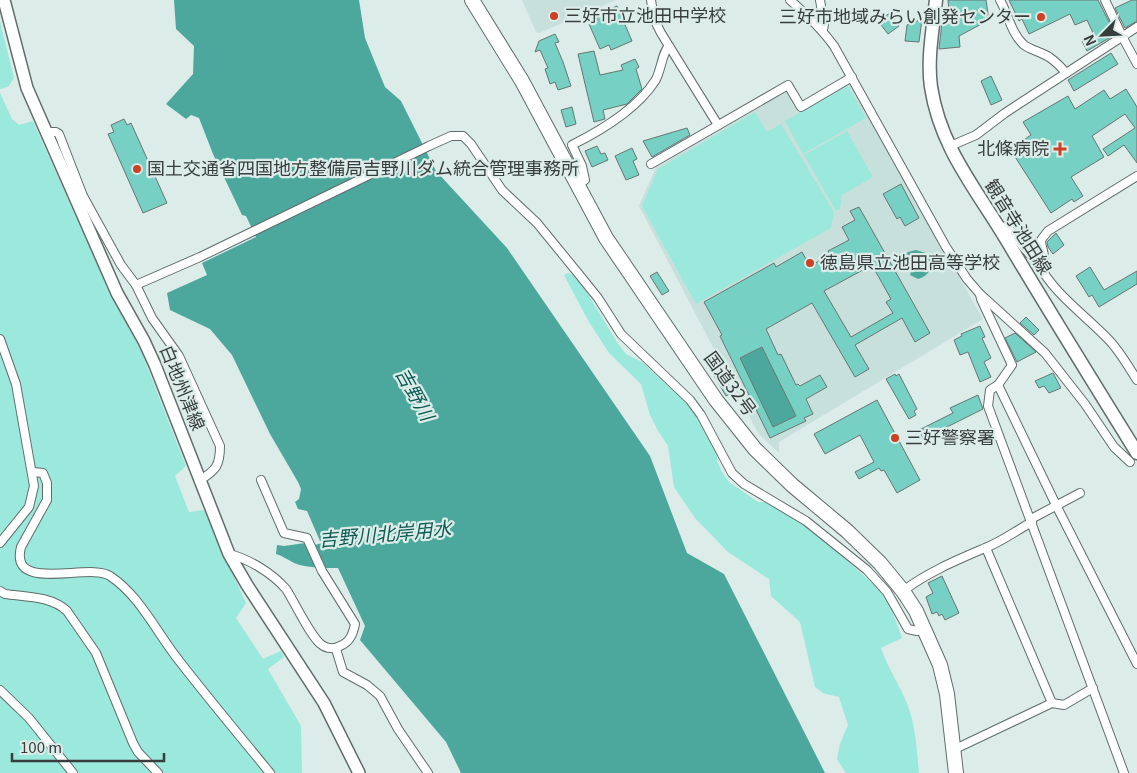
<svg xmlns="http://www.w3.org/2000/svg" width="1137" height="773" viewBox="0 0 1137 773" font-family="Georgia,'Noto Sans JP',serif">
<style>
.built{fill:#c8e0dc}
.green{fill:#9be8dc}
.water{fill:#4ca89c}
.building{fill:#76d0c3;stroke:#687673;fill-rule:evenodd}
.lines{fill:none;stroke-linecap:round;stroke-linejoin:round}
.minor-casing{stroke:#5f6d6b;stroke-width:10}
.secondary-casing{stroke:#5f6d6b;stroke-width:14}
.primary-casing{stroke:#5f6d6b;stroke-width:15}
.trunk-casing{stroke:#5f6d6b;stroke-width:16}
.minor{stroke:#fff;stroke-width:8}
.secondary{stroke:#fff;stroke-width:11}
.primary{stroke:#fff;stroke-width:12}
.trunk{stroke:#fff;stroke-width:14}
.poi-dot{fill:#cc4124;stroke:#dcece9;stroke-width:2}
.labels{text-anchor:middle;stroke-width:4.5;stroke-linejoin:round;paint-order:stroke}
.poi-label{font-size:18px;fill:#383e3d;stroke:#dcece9;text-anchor:start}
.street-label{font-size:18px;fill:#383e3d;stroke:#dcece9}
.water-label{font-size:19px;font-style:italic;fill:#0c5b53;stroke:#dcece9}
</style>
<rect width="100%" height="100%" fill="#dcece9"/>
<g class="built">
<polygon points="522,0 616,0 539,33 536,32"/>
<polygon points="849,82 983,319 779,442 779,453 758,433 639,206 656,167 786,91 798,112"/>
</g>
<g class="green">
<polygon points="0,21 14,78 8,87 0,89"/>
<polygon points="848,86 866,118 803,154 785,121"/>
<polygon points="0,93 12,119 19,125 33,121 106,285 141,351 186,466 175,476 189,512 204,510 246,603 236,618 263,659 281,651 284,657 268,669 301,726 302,773 0,773"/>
<polygon points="755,112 767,132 781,124 834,212 831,228 696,304 642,206 658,169"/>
<polygon points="847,131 873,177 842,195 840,209 836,211 804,155"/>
<path d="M568,273L573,275L586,291L617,342L626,354L642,362L683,400L702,423L717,455V461L722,472L729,482L758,502H767L808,526L880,590L892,610L902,638L881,648C888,670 903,689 910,712C916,731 917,753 919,773H846L837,759L840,744L848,725L839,697L823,693L815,687L800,622L771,596L769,579L728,552L695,518L674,487L668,446L657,429L650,415L641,384L609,353L589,322L564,275Z"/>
</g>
<g class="water">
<path d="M174,0H359L365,38L385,87L401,101L436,171L507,248L650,456L687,553L724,574L825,773H461L446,742L360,640L365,626L338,568C324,568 307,568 294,563C288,560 283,556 276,554L277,545L284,546L305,543L307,547L326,542L324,539L320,541L307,511L298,509L295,502L299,499L301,489L298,482L270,434L232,355L210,329L170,310L167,293L207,275L202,263L256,237L246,216L242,215L213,154L199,118L191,115L186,119L166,104L193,74L194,46L176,29Z"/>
<path d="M916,250L926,253C935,263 931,276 918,279L910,275L912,269L909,265L905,264L903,258L908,252Z"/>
<polygon points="762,347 796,416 773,427 740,358"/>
</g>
<g class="building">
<polygon points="948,0 986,0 989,20 959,36 960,47 939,49 943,13 949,12"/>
<polygon points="1009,0 1098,0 1114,32 1111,37 1087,51 1082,41 1094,35 1087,20 1075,25 1070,14 1029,34 1022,19 1019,21"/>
<polygon points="1132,0 1137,0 1137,21 1125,28 1115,8"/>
<polygon points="617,6 632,41 611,50 609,45 600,49 589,24 598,20 596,15"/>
<polygon points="890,13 899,26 888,34 878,21"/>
<polygon points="922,19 919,42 905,41 907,25"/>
<polygon points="555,34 559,42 555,43 563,62 571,86 558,90 555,82 550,84 545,69 548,68 540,50 535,52 539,41"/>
<polygon points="594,51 600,75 623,70 621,65 635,59 639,67 636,69 642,89 627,104 603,110 605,119 594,122 578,54"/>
<polygon points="1111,53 1118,64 1074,91 1068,80"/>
<polygon points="991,76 1002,100 991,105 981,81"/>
<polygon points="1126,89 1137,107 1137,163 1124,145 1108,156 1103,149 1135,128 1125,114 1092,136 1104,157 1071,177 1083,196 1074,202 1072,199 1051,213 1010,149 1031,135 1023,122 1068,96 1075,109 1104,90 1110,99"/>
<polygon points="572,107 576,124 566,127 561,110"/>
<polygon points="124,119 127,125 131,123 167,203 143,213 108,134 114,132 111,125"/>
<polygon points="687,128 690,135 652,157 643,141"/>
<polygon points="597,146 601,154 605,153 608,160 592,167 585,151"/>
<polygon points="632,148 637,159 633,161 639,175 626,180 615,156"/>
<polygon points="901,184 919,218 905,226 900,217 897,219 883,194"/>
<path d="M859,207L930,333L915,342L902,318L855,345L869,369L855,377L812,303L766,329L778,355L781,354L796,385L798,384L800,386L820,375L827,387L806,399L813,414L804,418L806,421L770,438L720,336L722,335L704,302L774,263L776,267L802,252L810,266L830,255L828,251L849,240L842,227L855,220L850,211ZM872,265L891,299L886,302L893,313L851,337L824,291ZM762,347L796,416L773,427L740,358Z"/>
<polygon points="1056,233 1064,245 1053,254 1048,247 1047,242"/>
<polygon points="1090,267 1104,290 1137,271 1137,284 1099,307 1092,295 1089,297 1076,276"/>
<polygon points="657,272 669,291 662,295 650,276"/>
<polygon points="1026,317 1039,330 1034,335 1020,323"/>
<polygon points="980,326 985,337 982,338 991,358 984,362 991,377 980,382 968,352 960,355 954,340 962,336 961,334"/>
<polygon points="1015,333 1036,352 1017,362 1005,338"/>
<polygon points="720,370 733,392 726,396 713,374"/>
<polygon points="1053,373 1061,388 1049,393 1044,386 1039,388 1035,381"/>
<polygon points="895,374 896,376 899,374 917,409 914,411 916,415 909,419 886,379"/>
<polygon points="978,395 983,409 923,439 919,430 953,413 950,408"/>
<polygon points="877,400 920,480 897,493 884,470 881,471 879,468 859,479 855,472 874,462 860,435 825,454 814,434"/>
<polygon points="942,576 959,613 945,620 942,614 939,616 937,612 932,614 926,597 933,593 928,583"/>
</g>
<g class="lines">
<defs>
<g id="minor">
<polyline points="651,0 654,19 661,33 718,125"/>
<path d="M790,0C806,14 821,28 834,46L946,247L967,279L980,294L981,299L1012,365L998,385L990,390L988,406L1124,773"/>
<polyline points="820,0 824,24 823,30"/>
<path d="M1000,0C1008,14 1011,33 1024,45C1031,50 1041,52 1049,57C1055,61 1061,67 1066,73"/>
<polyline points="1105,0 1122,36 1137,64"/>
<polyline points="45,132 56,132 59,134 83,196 121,265 136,285 200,257 429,146 451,136 463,136 471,144 502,190 537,223 577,272 598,298 621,334 690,400 701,415 732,473 744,484 806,521 867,570 887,592 908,629 917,631 925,629"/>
<polyline points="948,147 976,135 1005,113 1137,27"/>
<polyline points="651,164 788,85 801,107 852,77"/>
<path d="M578,185L585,180L582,166L572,145C600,131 637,109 655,81C661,72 662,52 669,46"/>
<path d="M999,228L1007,226L1024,248L1038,263L1044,260C1045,253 1041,248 1041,240L1048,231L1137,176"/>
<path d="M1038,263C1053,293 1085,315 1108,339C1119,350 1128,366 1137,380"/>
<path d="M136,285L152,318L179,356L220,446C220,466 216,470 199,481"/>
<polyline points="980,294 1045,353 1085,404 1114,447 1130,462"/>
<polyline points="0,339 16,384 34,486 29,507 0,543"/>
<polyline points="998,385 1057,507 1137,664"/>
<path d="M33,472L43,473L47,483V500L21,547C9,594 90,562 110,576C139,595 156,631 177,658C207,697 239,735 270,773"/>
<polyline points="1031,519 1080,493"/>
<polyline points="986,548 1052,703 1064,705 1093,688"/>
<path d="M229,554C249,559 272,573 286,589C294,601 311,638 322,645C327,649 335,649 340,646C350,642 353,634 355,624L322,571L307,538L284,533L261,480"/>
<path d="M0,591L5,594C26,597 51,596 67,611L96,653L133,743L138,752L158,773"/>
<path d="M903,591C928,572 957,560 985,548C1001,542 1017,530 1032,522"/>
<polyline points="336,649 343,672 367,685 380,696 398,729 428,773"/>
<polyline points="0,690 29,718 73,773"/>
<polyline points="953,750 1052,703"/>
</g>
<polyline id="secondary" points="4,0 27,88 117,293 144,341 155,365 229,554 247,585 324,703 359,773"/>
<path id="primary" d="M936,0C933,28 927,59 931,87C940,147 976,189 1006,239C1049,311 1093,382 1137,453"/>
<polyline id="trunk" points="472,0 522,81 606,238 716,400 755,449 792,485 847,531 880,563 903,591 916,611 940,665 947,694 956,773"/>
</defs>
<use href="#minor" class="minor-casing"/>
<use href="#secondary" class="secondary-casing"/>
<use href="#primary" class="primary-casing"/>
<use href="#trunk" class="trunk-casing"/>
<use href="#minor" class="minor"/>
<use href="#secondary" class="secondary"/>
<use href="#primary" class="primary"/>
<use href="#trunk" class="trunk"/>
</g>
<g class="poi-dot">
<circle cx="554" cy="16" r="5"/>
<circle cx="1041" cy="17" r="5"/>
<path d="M1057.5 141.5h5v5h5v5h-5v5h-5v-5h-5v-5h5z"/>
<circle cx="137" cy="169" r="5"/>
<circle cx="810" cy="263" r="5"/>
<circle cx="895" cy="438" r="5"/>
</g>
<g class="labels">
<g class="poi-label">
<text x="564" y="22">三好市立池田中学校</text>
<text x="1031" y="23" text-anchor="end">三好市地域みらい創発センター</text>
<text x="1049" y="155" text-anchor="end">北條病院</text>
<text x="147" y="175">国土交通省四国地方整備局吉野川ダム統合管理事務所</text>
<text x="820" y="269">徳島県立池田高等学校</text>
<text x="905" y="444">三好警察署</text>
</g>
<g class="street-label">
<text transform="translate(1018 227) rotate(58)" y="6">観音寺池田線</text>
<text transform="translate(730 384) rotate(54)" y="6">国道32号</text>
<text transform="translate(182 388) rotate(68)" y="6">白地州津線</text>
</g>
<g class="water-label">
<text transform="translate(415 394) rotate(61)" y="7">吉野川</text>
<text transform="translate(385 534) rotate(-5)" y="7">吉野川北岸用水</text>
</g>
</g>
<g transform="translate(1102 35) rotate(246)" stroke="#dcece9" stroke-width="4" paint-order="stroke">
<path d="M0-4L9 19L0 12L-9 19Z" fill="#383e3d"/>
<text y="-8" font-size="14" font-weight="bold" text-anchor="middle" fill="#383e3d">N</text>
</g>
<path d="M12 753v8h152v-8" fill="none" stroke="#383e3d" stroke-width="2.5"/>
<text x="20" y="753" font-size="15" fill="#383e3d" stroke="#dcece9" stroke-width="4" paint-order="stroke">100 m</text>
</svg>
